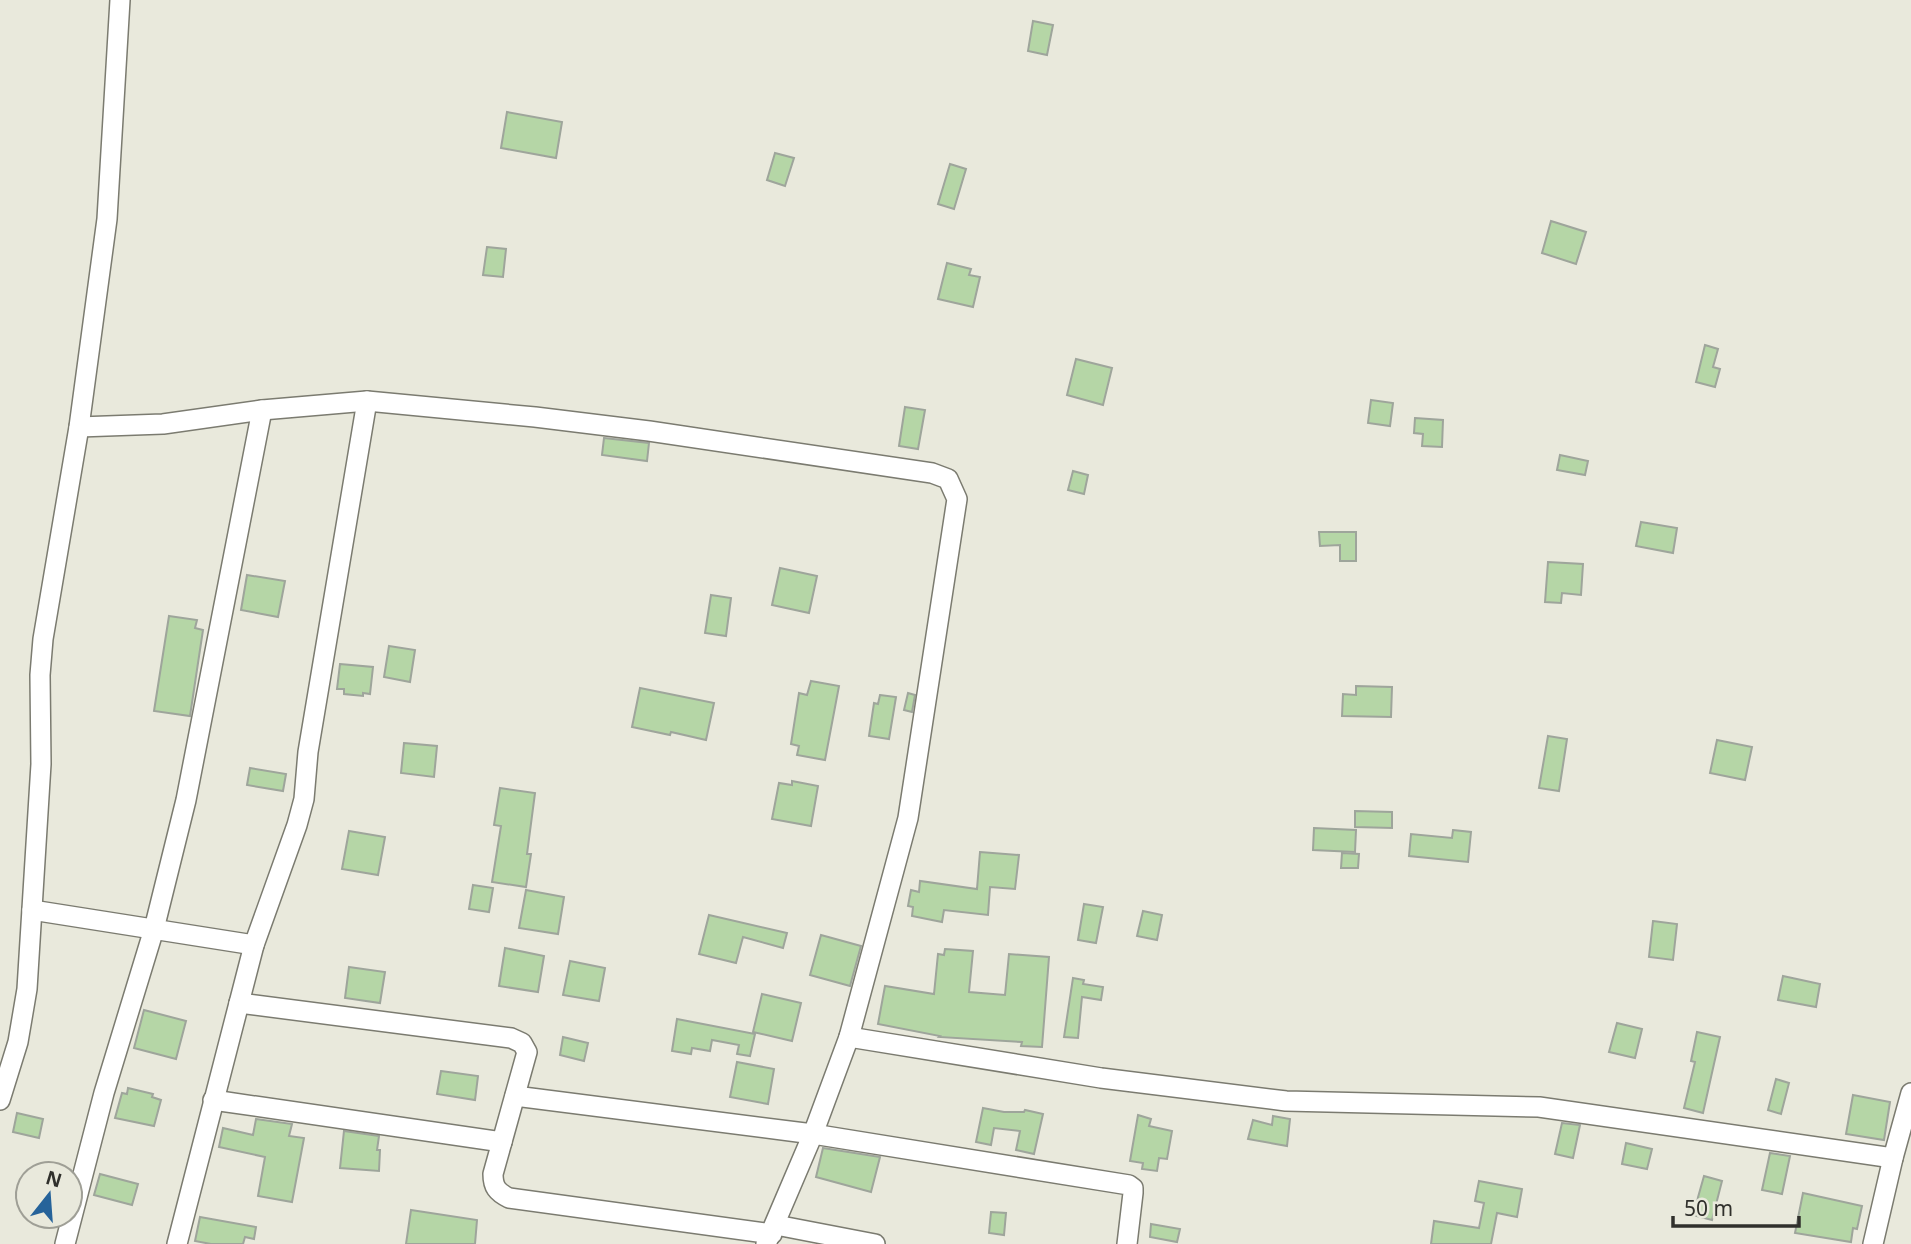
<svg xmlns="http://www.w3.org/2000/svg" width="1911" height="1244" viewBox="0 0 1911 1244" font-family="'Noto Sans',sans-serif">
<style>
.building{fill:#b5d6a6;stroke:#9ea59b;stroke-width:2}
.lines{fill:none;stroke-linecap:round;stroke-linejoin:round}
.street-casing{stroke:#7b7b70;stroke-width:22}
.street{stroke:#fff;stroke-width:19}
</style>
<rect width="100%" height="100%" fill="#e9e9dc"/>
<g class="building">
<polygon points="1033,21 1053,25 1047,55 1028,51"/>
<polygon points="507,112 562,122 556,158 501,148"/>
<polygon points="775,153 794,158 785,186 767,180"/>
<polygon points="950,164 966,169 954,209 938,204"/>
<polygon points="1551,221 1586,232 1576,264 1542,253"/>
<polygon points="487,247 506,249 503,277 483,275"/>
<polygon points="947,263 971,269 969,275 980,277 973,307 938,299"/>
<polygon points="1705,345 1718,349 1713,367 1720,369 1715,387 1696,382"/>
<polygon points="1076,359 1112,368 1103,405 1067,395"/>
<polygon points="1371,400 1393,403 1390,426 1368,423"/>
<polygon points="905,407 925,410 918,449 899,446"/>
<polygon points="1415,418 1443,420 1442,447 1422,446 1423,434 1414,433"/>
<polygon points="604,438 649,443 647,461 602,455"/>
<polygon points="1560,455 1588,461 1585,475 1557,470"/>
<polygon points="1073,471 1088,475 1084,494 1068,490"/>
<polygon points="1641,522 1677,528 1673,553 1636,546"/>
<polygon points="1319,532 1356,532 1356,561 1340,561 1340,545 1320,546"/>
<polygon points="1548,562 1583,564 1581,595 1562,593 1561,603 1545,602"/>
<polygon points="780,568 817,576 809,613 772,605"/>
<polygon points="247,575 285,581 278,617 241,610"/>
<polygon points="711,595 731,598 726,636 705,633"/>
<polygon points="169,616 197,620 195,628 203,630 190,716 154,711"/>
<polygon points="389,646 415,650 410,682 384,677"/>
<polygon points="340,664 373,667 370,694 363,693 363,696 344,694 344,689 337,689"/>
<polygon points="811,681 839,686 825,760 797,755 799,746 791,744 799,693 807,695"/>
<polygon points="1356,686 1392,687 1391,717 1342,716 1343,694 1356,695"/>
<polygon points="640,688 714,703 706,740 671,732 670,735 632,727"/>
<polygon points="908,693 915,695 912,712 904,710"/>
<polygon points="880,695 896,697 889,739 869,736 874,703 878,704"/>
<polygon points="1548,736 1567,739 1559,791 1539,788"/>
<polygon points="1717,740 1752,747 1745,780 1710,773"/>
<polygon points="404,743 437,746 434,777 401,773"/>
<polygon points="250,768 286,774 283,791 247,785"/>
<polygon points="792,781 818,786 811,826 772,819 779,783 792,785"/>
<polygon points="500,788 535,793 527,854 531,854 526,887 492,882 501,826 494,825"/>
<polygon points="1355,811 1392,812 1392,828 1355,827"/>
<polygon points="1314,828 1356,830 1355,852 1313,850"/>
<polygon points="1453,830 1471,832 1468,862 1409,856 1411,834 1452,838"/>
<polygon points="349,831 385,837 378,875 342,869"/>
<polygon points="980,852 1019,855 1015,889 990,887 988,915 944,910 942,922 912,916 913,907 908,906 911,890 919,892 920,881 977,889"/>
<polygon points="1342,853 1359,854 1358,868 1341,868"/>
<polygon points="473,885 493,888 489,912 469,909"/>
<polygon points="526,890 564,897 558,934 519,928"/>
<polygon points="1084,904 1103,907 1096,943 1078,940"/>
<polygon points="1143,911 1162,915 1157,940 1137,936"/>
<polygon points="709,915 787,933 783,948 743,937 736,963 699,954"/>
<polygon points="1653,921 1677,924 1673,960 1649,957"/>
<polygon points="821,935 861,946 850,986 810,975"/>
<polygon points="505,948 544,956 538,992 499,986"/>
<polygon points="945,949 973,951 969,992 1005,995 1009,954 1049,957 1042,1047 1021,1046 1022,1042 939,1037 940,1036 878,1024 885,986 934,994 938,954 944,955"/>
<polygon points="570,961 605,968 599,1001 563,995"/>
<polygon points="349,967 385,972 380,1003 345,998"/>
<polygon points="1783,976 1820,984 1816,1007 1778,1000"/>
<polygon points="1073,978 1084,980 1083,984 1103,987 1101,1000 1082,997 1078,1038 1064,1037"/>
<polygon points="762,994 801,1003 792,1041 753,1032"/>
<polygon points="144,1010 186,1021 176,1059 134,1048"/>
<polygon points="677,1019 755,1034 750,1056 737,1054 739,1045 712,1040 710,1051 692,1048 691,1054 672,1051"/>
<polygon points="1617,1023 1642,1029 1635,1058 1609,1052"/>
<polygon points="1697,1032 1720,1037 1703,1113 1684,1108 1695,1062 1691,1061"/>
<polygon points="563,1037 588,1043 584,1061 560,1055"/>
<polygon points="737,1062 774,1069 768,1104 730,1097"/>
<polygon points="441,1071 478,1076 475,1100 437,1094"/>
<polygon points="1776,1079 1789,1083 1781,1114 1768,1110"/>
<polygon points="128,1088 153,1094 152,1097 161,1100 154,1126 115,1118 122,1093 127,1094"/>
<polygon points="1853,1095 1890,1102 1884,1140 1846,1134"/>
<polygon points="983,1108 1004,1112 1024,1112 1025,1110 1043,1114 1034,1154 1016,1150 1020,1131 994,1128 991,1145 976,1142"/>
<polygon points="17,1113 43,1119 39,1138 13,1132"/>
<polygon points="1138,1115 1151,1119 1149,1126 1172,1131 1167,1159 1159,1158 1157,1171 1142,1169 1143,1163 1130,1161"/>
<polygon points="1273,1116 1290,1119 1287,1146 1248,1139 1253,1120 1272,1125"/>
<polygon points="256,1119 292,1124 289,1136 304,1138 292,1202 258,1196 265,1157 219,1147 223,1128 253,1135"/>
<polygon points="1562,1123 1580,1125 1573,1158 1555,1154"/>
<polygon points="344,1131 379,1136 377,1150 380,1150 379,1171 340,1168"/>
<polygon points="1626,1143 1652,1149 1647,1169 1622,1164"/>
<polygon points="823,1148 880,1157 871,1192 816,1177"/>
<polygon points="1770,1153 1790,1156 1782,1194 1762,1190"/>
<polygon points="100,1174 138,1184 132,1205 94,1195"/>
<polygon points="1704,1176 1722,1181 1712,1220 1693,1215"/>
<polygon points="1479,1181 1522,1189 1517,1217 1497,1213 1491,1244 1431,1244 1434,1221 1479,1228 1484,1203 1475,1201"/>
<polygon points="1803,1193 1862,1206 1857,1229 1853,1228 1851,1242 1795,1233"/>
<polygon points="411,1210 477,1220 475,1244 406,1244"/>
<polygon points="991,1212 1006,1213 1004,1235 989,1233"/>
<polygon points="200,1217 256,1227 254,1239 245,1237 243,1244 211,1244 195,1241"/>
<polygon points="1151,1224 1180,1229 1177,1242 1150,1237"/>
</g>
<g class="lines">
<defs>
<g id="street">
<polyline points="79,427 163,424 262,410 367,401 535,417 649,431 932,473 948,479 957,499 908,818 849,1037 813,1134 766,1244"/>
<polyline points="32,910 254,945"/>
<path d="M239,1003L511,1038L522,1043L527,1052L493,1174C493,1187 497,1192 509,1198L772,1234"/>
<polyline points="849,1037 1101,1078 1286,1101 1539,1107 1893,1158"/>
<polyline points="515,1096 813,1134 1129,1185 1133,1188 1133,1193 1127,1244"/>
<polyline points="0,1100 18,1042 27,989 41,764 40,675 43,639 79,427 107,219 120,0"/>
<polyline points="213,1100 502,1142"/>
<polyline points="776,1225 875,1244"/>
<polyline points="65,1244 104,1093 154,929 186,800 262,410"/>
<polyline points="177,1244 254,945 297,825 304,799 308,752 367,401"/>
<polyline points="1873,1244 1893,1158 1911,1093"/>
</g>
</defs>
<use href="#street" class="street-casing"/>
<use href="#street" class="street"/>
</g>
<g transform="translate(49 1195) rotate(17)"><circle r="33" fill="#e9e9dc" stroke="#9f9f96" stroke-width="2"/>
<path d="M0-5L12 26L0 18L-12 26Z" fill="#26639a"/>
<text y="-10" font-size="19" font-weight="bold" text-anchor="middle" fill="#30302c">N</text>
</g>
<path d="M1673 1216v10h126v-10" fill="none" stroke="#30302c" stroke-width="3.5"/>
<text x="1684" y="1216" font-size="21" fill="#30302c" stroke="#e9e9dc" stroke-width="5" paint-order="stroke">50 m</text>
</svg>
